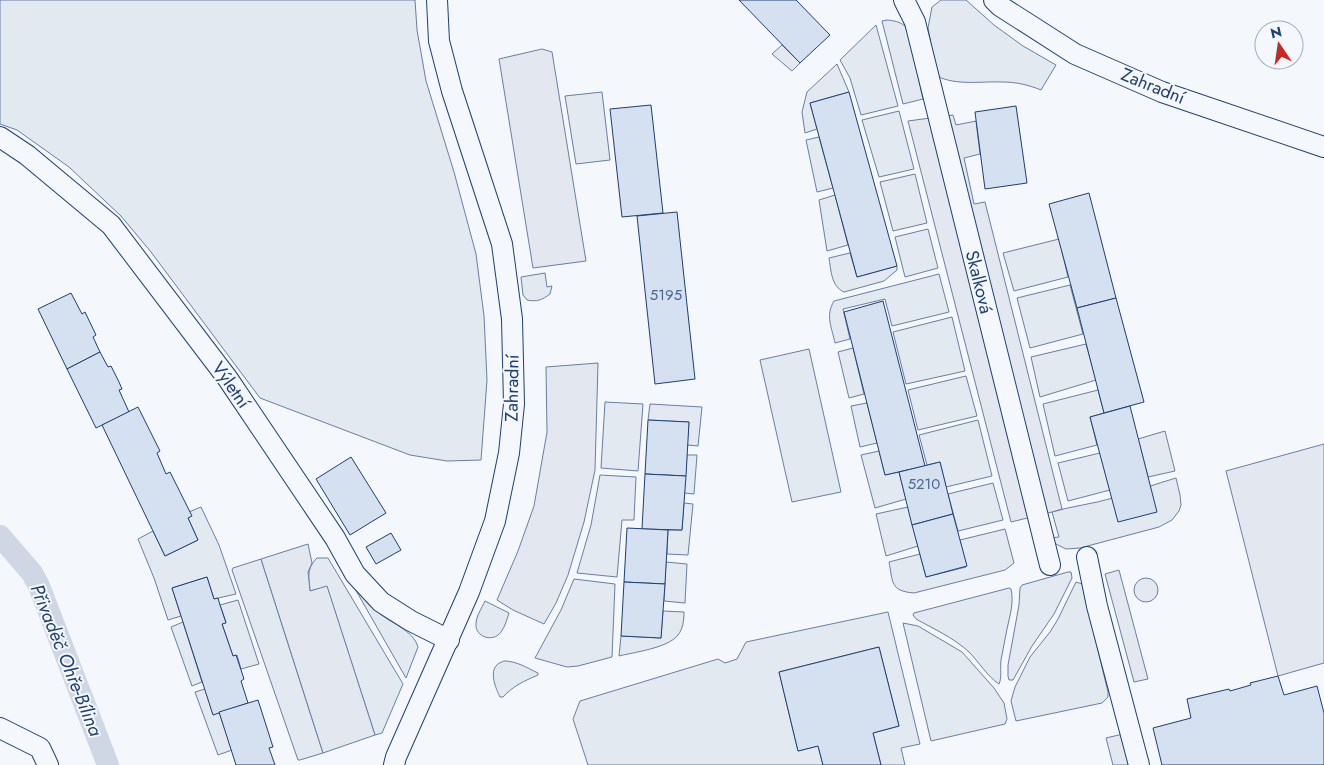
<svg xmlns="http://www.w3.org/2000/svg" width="1324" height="765" viewBox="0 0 1324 765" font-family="Jost,sans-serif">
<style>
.green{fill:#e3e9f0;stroke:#687fa3}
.parking{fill:#e3e8f0;stroke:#687fa3}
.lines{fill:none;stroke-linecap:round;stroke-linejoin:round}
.canal{stroke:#cfd7e4;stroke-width:22}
.building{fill:#d5e0f0;stroke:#1d3f73}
.street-casing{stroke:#1d3f73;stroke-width:22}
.street{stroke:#f4f7fb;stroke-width:20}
.labels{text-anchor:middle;stroke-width:4;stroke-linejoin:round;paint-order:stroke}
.number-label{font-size:15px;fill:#4b6792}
.street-label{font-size:18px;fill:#1d3f73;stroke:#f4f7fb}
.water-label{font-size:19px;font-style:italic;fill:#1d3f73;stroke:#f4f7fb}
</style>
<rect width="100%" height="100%" fill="#f4f7fb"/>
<g class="green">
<polygon points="0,0 415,0 417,30 426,81 454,172 476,254 484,316 487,380 481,460 447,461 410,455 260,398 151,252 121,216 69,167 17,130 0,124"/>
<path d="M941,0H966L994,25L1023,46L1056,65L1041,90C1029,85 1016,82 1003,82C982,81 956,86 937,76L928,28L932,7Z"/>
<path d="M887,20C896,21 903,22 908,30L923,99L903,104L882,21Z"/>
<polygon points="876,25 898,106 861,115 850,78 840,60"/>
<polygon points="782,45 800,63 792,71 772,54"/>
<polygon points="837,64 849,92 810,103 817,129 805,133 802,112 807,92"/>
<polygon points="602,92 610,160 576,164 565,96"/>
<polygon points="899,111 914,169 879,177 862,120"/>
<polygon points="819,137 833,188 817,192 806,140"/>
<polygon points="915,174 927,223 893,231 880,182"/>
<polygon points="835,195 848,245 827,251 819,200"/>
<polygon points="928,229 938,268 905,277 895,237"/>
<polygon points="1059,239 1068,277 1014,291 1003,253"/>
<path d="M850,253L857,277L897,266V270L884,281L844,292C831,286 831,270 829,258Z"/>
<path d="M545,273L547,287L552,286L550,294C542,300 537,302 527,300L523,295L521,277Z"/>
<path d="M939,274L949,312L892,326L885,299L843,309L850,339L835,343C832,328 825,316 834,301Z"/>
<polygon points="1070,285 1083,334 1030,348 1017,298"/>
<polygon points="952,317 965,371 906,384 893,332"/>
<polygon points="1086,344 1096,380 1040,397 1031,357"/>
<polygon points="853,348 864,394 849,398 838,352"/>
<polygon points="809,349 841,492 792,502 760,360"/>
<polygon points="966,376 977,416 918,430 908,390"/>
<polygon points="1098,390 1104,413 1090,417 1097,445 1055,456 1043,404"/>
<polygon points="605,402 643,404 638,471 601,468"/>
<polygon points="867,403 877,443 860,447 851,406"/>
<polygon points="650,404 702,407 698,446 687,445 689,422 648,420"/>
<polygon points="978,420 992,476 946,487 940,462 927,465 919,435"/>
<polygon points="1165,431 1175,471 1148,477 1138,439"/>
<polygon points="879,451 885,475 899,472 906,499 875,508 861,455"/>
<polygon points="1100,453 1110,490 1068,501 1058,463"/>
<polygon points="687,455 697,455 694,494 684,493"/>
<polygon points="600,475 636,477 634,520 622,520 617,577 577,573 591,525"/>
<path d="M1176,478L1180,495L1181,505L1179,511L1172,520L1159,527L1080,548L1066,549L1056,544L1050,538L1059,537L1052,512C1072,506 1093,504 1113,498C1134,492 1155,484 1176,478Z"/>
<polygon points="993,483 1003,520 958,531 948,494"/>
<polygon points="684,503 693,504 688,555 667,554 668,530 682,530"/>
<polygon points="201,507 219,545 236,594 214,599 207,577 172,588 181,616 168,620 154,578 138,539 153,531 165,556 198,540 188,518 191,516 189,512"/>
<polygon points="908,507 918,546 886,556 876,514"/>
<path d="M1005,529L1014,563L1005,570L914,593C890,591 893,582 889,562L920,554L926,577L966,567L960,540Z"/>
<path d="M317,558H328L403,684L382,733L375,735L327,587L310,591C309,577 306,569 317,558Z"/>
<polygon points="261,559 323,753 300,760 298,760 232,570 233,568"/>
<polygon points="666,562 687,564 685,603 664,601"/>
<polygon points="1068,572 1071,572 1072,578 1054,614 1032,646 1013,680 1009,680 1008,676 1008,665 1019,605 1020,588 1022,585"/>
<circle cx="1146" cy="590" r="12"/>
<polygon points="574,579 615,584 612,657 578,666 567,667 535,658 561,610"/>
<polygon points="1076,582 1082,584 1108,692 1108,697 1102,703 1016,721 1011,701 1015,687 1030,657 1050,632 1058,619"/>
<path d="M354,587C362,596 370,606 379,613C392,624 413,630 418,647L406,678Z"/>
<path d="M1009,588L1011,589C1014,603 1010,615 1007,629C1005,639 1003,650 1001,660C1000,668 1002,678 999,684C987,676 979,662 969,652C954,638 934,629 916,619L913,615L914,613Z"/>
<polygon points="238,600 259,664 241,669 237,655 233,656 222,624 226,622 220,605"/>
<path d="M485,601L509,613C507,619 505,627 501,632C493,643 475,637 476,624C476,616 482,608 485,601Z"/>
<path d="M663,611L684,612C684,620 683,629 678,635C668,648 635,652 619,656L621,636L661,638Z"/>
<polygon points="888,612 920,744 901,748 905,765 881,765 873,733 899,726 879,647 779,672 798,751 818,746 823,765 588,765 573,719 580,701 718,659 725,663 737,659 746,642"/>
<polygon points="183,622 202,682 192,686 171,627"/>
<polygon points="903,623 918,626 962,652 994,688 1004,703 1007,719 1005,724 931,741"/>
<path d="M504,661C517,661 527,668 538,673V675C524,681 513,686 503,697H500C496,689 489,672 497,665C498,663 502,662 504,661Z"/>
<polygon points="205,689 213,714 219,712 232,750 218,755 195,692"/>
</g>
<g class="parking">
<polygon points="542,49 552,52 586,261 533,268 499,59"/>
<polygon points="953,115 956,125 976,121 980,154 964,158 974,204 985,202 1062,509 1052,512 1011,522 908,121"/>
<polygon points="598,363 595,470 584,522 568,575 556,603 544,624 513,610 497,600 518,551 534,506 547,432 546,367"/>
<polygon points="1324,444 1324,663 1278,676 1226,471"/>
<polygon points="308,544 312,563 308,572 310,591 327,586 375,735 323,753 261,559"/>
<polygon points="1119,570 1148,679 1134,682 1105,574"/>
<polygon points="1123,734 1131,765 1113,765 1106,738"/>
</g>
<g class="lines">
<polyline class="canal" points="0,536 32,573 39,586 108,765"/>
</g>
<g class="building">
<polygon points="739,0 796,0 830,35 800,63"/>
<polygon points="849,92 897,266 857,277 810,103"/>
<polygon points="651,105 663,213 622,217 610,109"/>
<polygon points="1016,106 1027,183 985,189 975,112"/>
<polygon points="1089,193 1116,298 1077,308 1049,204"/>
<polygon points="677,212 695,379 655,384 637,216"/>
<polygon points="71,293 82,314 85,312 96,335 93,337 100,352 67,369 38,309"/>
<polygon points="1116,298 1144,402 1104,413 1077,308"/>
<polygon points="883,301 925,466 885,475 844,312"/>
<polygon points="100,352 108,367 111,366 119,382 122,389 119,390 129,412 96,428 67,369"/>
<polygon points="1130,406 1157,512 1118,522 1090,417"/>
<polygon points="138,407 160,451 157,453 166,474 170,472 192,516 188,518 198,540 165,556 102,425"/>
<polygon points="648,420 689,422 686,476 645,474"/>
<polygon points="351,457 386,513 350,535 316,479"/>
<polygon points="940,462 953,514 912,525 899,472"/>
<polygon points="645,474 686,476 682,530 642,529"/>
<polygon points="953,514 967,566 926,577 912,525"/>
<polygon points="627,528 668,530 665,584 624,582"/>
<polygon points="391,533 401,550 376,564 366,547"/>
<polygon points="207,577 214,599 218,598 220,605 226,623 222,624 233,656 236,655 244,679 241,681 248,703 213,715 172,588"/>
<polygon points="624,582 665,584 661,638 621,636"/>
<polygon points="879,647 899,726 873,733 881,765 823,765 818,746 798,751 779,672"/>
<polygon points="1278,676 1284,695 1317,686 1324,713 1324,765 1162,765 1153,728 1191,718 1187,699 1229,689 1230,691 1251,685 1250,683"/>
<polygon points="258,700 273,747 269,748 275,765 236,765 219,712"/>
</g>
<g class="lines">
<defs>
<g id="street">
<polyline points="904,0 915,22 1050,565"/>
<polyline points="994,0 1000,6 1075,54 1162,92 1324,147"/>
<polyline points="0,137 27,155 111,225 228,379 335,538 355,574 381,602 411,621 449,640"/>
<polyline points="1087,557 1097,606 1139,765"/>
<polyline points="0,728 40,748 48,765"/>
<polyline points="394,765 396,757 469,592 495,521 509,453 514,404 512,319 502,244 452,91 439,41 437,0"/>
</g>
</defs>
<use href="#street" class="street-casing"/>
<use href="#street" class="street"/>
</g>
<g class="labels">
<g class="number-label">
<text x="666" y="300">5195</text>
<text x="924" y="489">5210</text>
</g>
<g class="street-label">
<text transform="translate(1153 86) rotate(22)" y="6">Zahradní</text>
<text transform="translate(979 282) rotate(76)" y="6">Skalková</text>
<text transform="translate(231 385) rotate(55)" y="6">Výletní</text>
<text transform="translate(512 388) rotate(-89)" y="6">Zahradní</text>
</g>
<g class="water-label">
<text transform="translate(67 660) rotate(68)" y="7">Přivaděč Ohře-Bílina</text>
</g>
</g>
<g transform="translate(1279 45) rotate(347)"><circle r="24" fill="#f4f7fb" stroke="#9eadc5"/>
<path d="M0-4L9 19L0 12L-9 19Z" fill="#c62828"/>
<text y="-8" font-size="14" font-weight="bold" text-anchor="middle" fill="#1d3f73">N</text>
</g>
</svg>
